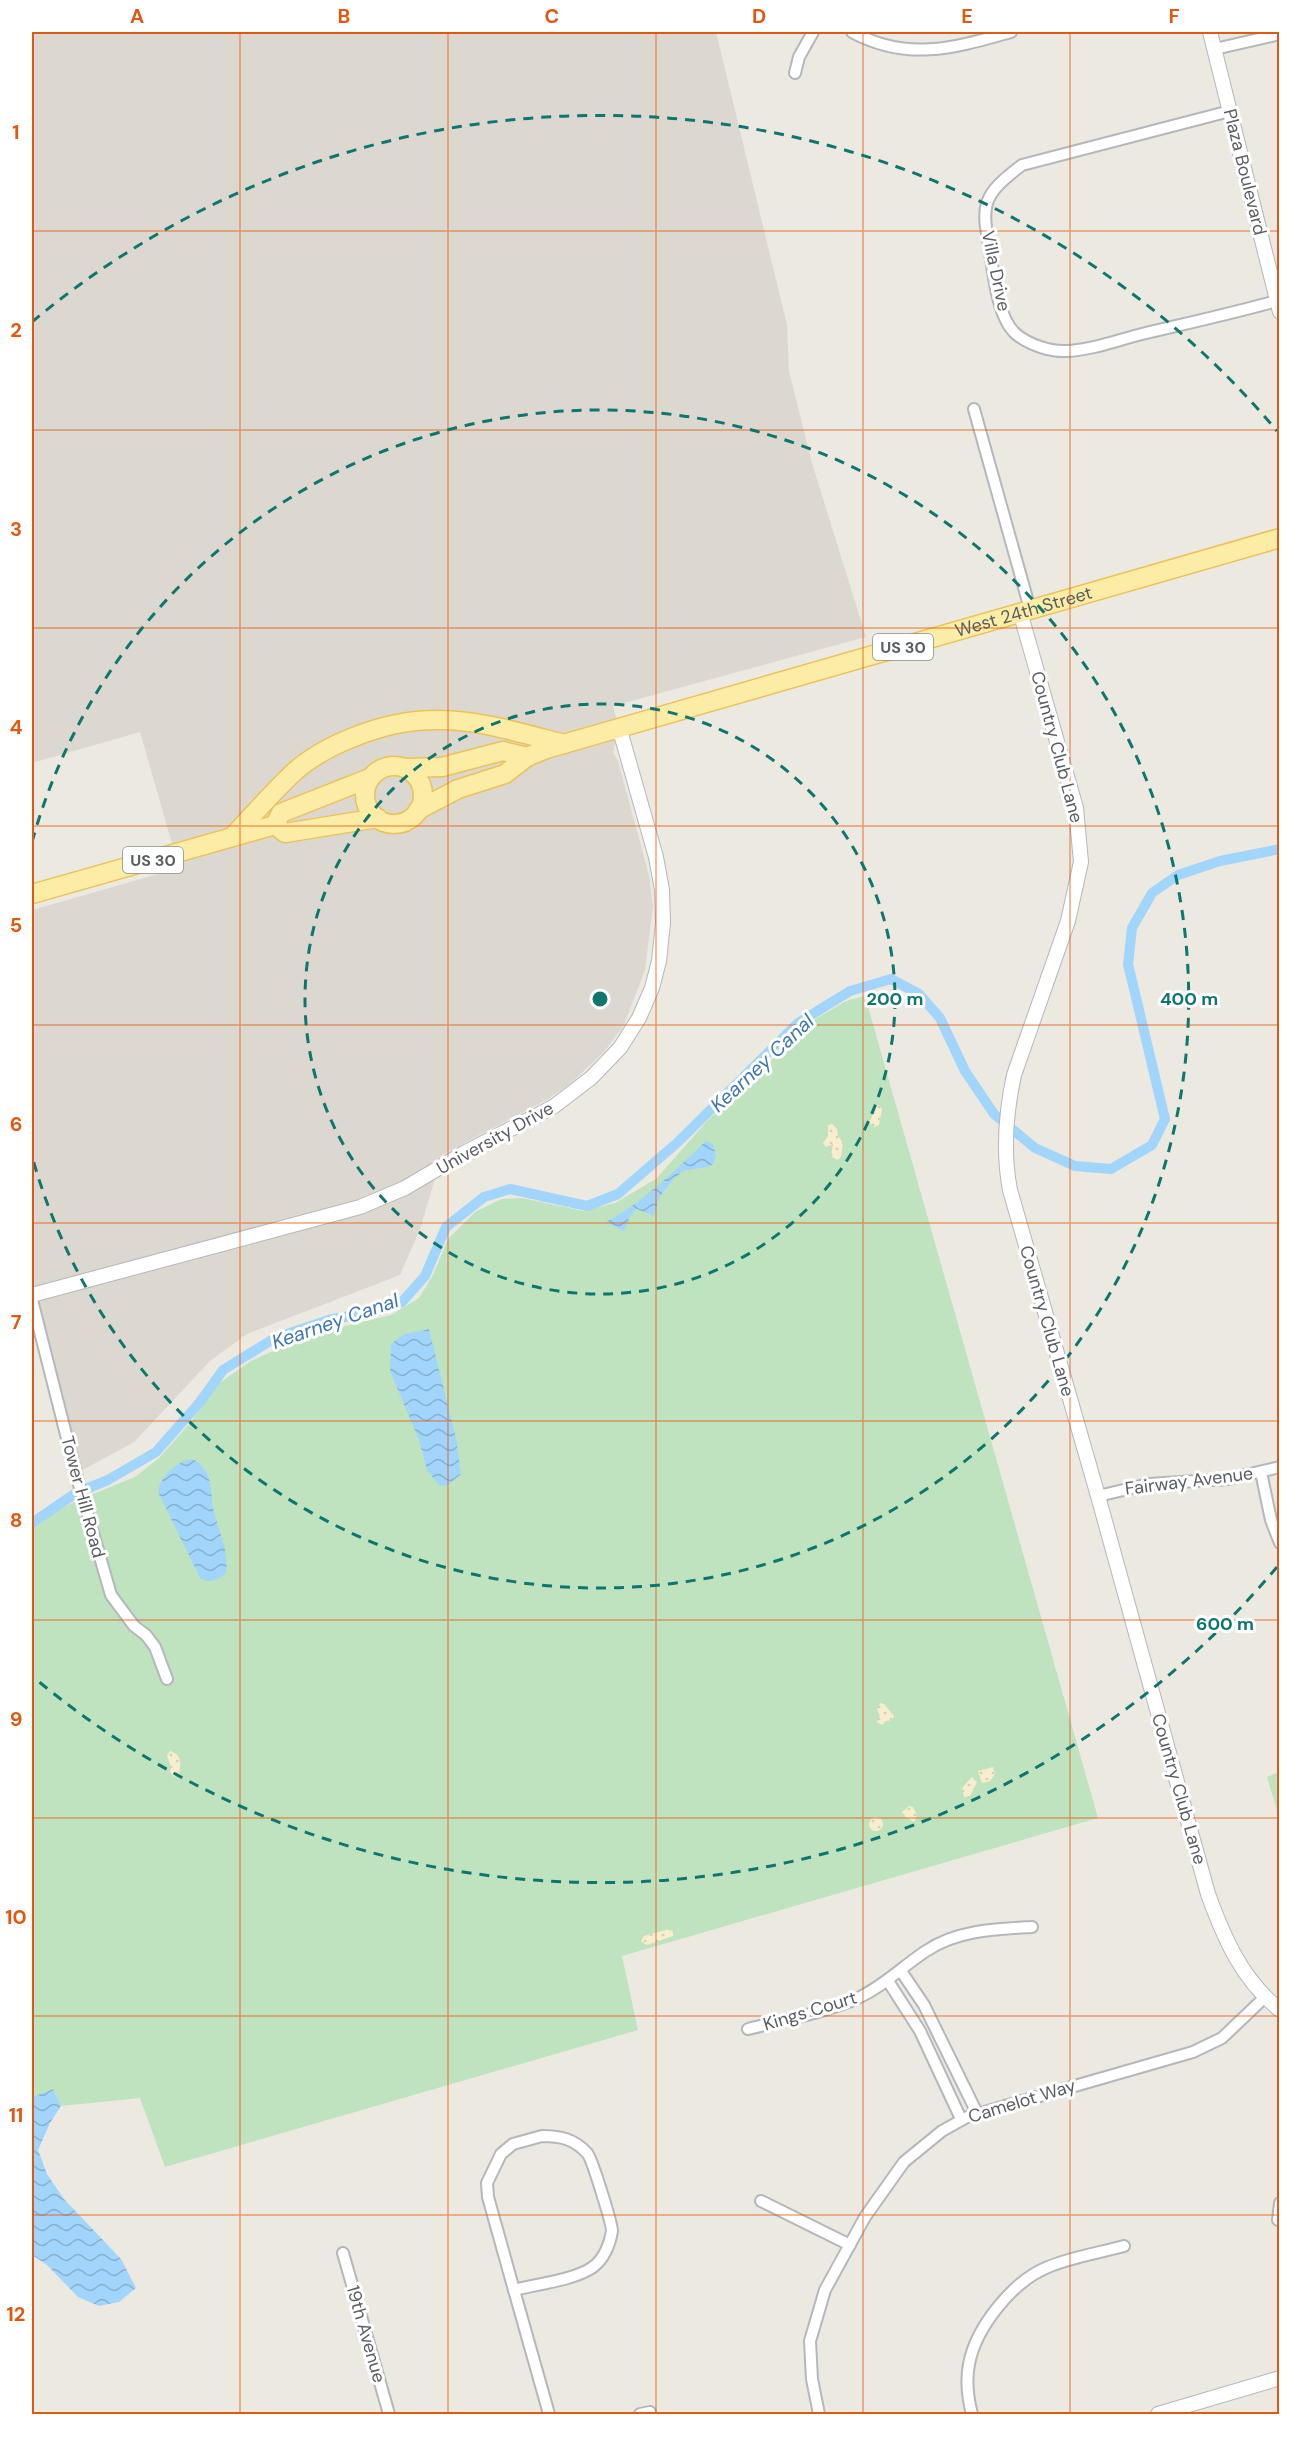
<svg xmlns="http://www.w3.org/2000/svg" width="1311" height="2446" viewBox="0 0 1311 2446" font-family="'DM Sans',sans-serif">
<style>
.education{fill:#dcd8cf}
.green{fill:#bee3be}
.sand{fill:url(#sand-dots)}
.water{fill:url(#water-waves)}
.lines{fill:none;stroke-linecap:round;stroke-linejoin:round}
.canal{stroke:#a1d5fc;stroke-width:10}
.minor-casing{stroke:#b4b7bb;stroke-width:14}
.tertiary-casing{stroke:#b4b7bb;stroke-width:16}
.primary-casing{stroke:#ecc15a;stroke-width:21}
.minor{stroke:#fff;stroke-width:10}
.tertiary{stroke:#fff;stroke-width:14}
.primary{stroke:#fceda6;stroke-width:18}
.grid{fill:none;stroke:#e15910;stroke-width:1.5;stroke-opacity:0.55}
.ring{fill:none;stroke:#0f766e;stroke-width:3;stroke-dasharray:10 8}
.labels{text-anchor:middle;stroke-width:6;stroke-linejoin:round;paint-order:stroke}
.shield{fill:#fff;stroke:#8b8e90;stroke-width:1.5}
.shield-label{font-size:16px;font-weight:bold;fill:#595d61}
.street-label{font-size:18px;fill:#595d61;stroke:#fff}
.water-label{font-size:20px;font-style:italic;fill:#4076ad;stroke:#fff}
.centre{fill:#0f766e;stroke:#fff;stroke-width:3}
.ring-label{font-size:18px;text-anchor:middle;font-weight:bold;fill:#0f766e;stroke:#fff;stroke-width:6;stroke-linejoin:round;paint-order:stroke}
.neatline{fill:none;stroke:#e15910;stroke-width:2}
.grid-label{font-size:20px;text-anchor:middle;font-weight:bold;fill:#e15910}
</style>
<defs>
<pattern id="sand-dots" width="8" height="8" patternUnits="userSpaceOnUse" patternTransform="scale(1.5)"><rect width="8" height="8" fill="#f8eecf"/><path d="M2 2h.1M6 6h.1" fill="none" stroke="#d7ceb4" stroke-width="1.8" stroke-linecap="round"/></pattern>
<pattern id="water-waves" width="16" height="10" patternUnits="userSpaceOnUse" patternTransform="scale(1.5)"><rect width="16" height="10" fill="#a1d5fc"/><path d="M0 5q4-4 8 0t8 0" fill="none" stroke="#86b0cf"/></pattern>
</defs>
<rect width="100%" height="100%" fill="#ece9e1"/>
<polygon class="education" points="32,32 716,32 787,325 789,371 812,463 866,637 613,706 619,727 613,752 618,761 649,875 653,906 645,970 624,1025 604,1052 570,1084 548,1099 442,1155 420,1229 400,1275 247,1334 210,1361 134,1442 81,1471 34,1288 32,1289 32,910 179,868 140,732 32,763"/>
<g class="green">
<polygon points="865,996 1098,1818 622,1956 638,2030 165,2167 140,2098 61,2106 53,2089 32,2097 32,1527 51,1514 76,1501 135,1477 159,1458 190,1423 218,1384 251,1361 308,1335 391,1315 419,1298 433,1275 448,1239 475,1212 502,1199 522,1198 583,1211 615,1203 656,1179 708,1120 814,1020 846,1001"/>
<polygon points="1279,1772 1280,1772 1279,1817 1267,1777"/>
</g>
<g class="sand">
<polygon points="873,1105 879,1105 882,1109 879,1125 874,1127 869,1122 872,1117"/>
<polygon points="832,1124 837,1129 838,1136 843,1143 841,1157 837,1160 831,1156 833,1144 826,1147 823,1143 828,1136 828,1125"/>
<polygon points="880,1703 884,1704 894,1716 892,1720 886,1721 882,1725 877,1722 880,1715 877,1710"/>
<path d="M170,1751C182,1755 181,1763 179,1774L174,1777L170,1772L171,1767L167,1756Z"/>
<polygon points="993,1767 995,1774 990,1781 982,1783 978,1771"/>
<polygon points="972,1777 977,1782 970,1796 964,1797 962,1788"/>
<polygon points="909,1806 913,1807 917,1815 914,1822 904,1816 902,1812"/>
<circle cx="876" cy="1824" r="7"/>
<polygon points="669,1929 673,1932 673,1936 647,1945 641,1941 644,1936"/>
</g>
<g class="water">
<path d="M706,1141L713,1144L716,1156L713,1164L708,1167L686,1170L674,1178L659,1198L654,1216L637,1209C626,1217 630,1224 623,1231L606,1222C645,1201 674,1171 706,1141Z"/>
<polygon points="429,1329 456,1438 461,1474 448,1485 440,1486 427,1470 419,1440 390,1371 391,1344 404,1334"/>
<path d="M192,1459C200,1462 204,1468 208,1476C212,1486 211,1497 213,1508C218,1530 229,1549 226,1572C220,1580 209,1584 200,1578L158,1492C161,1475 176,1462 192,1459Z"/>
<polygon points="53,2089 61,2106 50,2123 38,2150 47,2174 64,2199 121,2259 136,2288 119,2302 99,2306 78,2297 47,2265 32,2255 32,2097"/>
</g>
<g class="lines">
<polyline class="canal" points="32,1523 76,1493 108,1480 156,1452 200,1402 223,1370 275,1338 332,1319 372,1313 402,1302 425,1276 446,1227 484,1197 510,1189 587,1206 618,1194 678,1142 798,1023 850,991 891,979 919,994 940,1018 965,1071 994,1114 1035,1148 1075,1166 1111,1169 1152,1145 1165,1119 1128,964 1132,928 1152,893 1178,875 1220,861 1280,849"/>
<defs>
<g id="minor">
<path d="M852,32C908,62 954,48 1011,32"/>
<polyline points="1215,49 1280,34"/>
<polyline points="795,73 799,57 813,32"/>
<path d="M1230,111L1022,165C978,198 982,206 991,258C994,279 999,320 1016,334C1029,345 1051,352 1067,351C1092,350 1118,340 1142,334C1188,323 1234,313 1280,300"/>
<polyline points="974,409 1030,609"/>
<polyline points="32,1300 76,1474 111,1595 134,1626 146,1635 155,1647 167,1679"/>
<polyline points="1261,1472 1271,1520 1280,1543"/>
<polyline points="1098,1496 1149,1484 1228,1479 1280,1467"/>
<polyline points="901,1971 924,2005 977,2113"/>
<polyline points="888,1981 920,2031 961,2119"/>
<path d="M748,2029C785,2020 823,2013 858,1998C884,1986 903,1966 926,1951C957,1930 996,1929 1032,1927"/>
<path d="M542,2136C561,2136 574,2139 587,2153C592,2158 612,2224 612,2231C610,2244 604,2259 593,2267C575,2280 537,2284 514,2290L488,2197L487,2183L501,2154L513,2144Z"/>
<polyline points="761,2201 850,2245"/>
<polyline points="1278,2220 1280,2203"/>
<polyline points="343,2253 389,2414"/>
<polyline points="514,2290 549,2414"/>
<polyline points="640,2414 650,2412"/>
<polyline points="819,2414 812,2379 810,2341 825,2290 865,2217 904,2162 942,2131 967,2117 1193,2052 1222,2038 1264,1998"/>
<path d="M972,2414C968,2399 966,2380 969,2364C976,2327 1013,2281 1048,2267C1072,2257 1099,2253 1124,2246"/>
</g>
<g id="tertiary">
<polyline points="1210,32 1280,312"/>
<path d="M1020,612L1076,808L1081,862L1068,921L1014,1075C1006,1112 1003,1153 1010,1190L1098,1496L1208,1894C1224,1938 1242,1980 1280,2010"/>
<polyline points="32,1295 360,1207 405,1188 464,1153 553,1107 591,1078 620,1048 639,1018 652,988 659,961 663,923 662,890 656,857 619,727"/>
<polyline points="1158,2414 1280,2378"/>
</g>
<g id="primary">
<circle cx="394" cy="795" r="29"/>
<polyline points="406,768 442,767 503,751 527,757"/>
<path id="s1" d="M418,810L458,789L505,774L527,757L546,749L1280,538"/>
<polyline points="275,825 285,833 378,818"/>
<path d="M232,837C252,816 271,794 292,774C310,757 331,746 354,737C431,705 487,724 564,744"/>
<polyline points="32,894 275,825 281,813 370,778"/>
</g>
</defs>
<use href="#minor" class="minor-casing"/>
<use href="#tertiary" class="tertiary-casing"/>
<use href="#primary" class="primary-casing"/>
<use href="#minor" class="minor"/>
<use href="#tertiary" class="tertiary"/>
<use href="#primary" class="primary"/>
</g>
<path class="grid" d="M240,32V2414M448,32V2414M656,32V2414M863,32V2414M1070,32V2414M32,231H1280M32,430H1280M32,628H1280M32,826H1280M32,1025H1280M32,1223H1280M32,1421H1280M32,1620H1280M32,1818H1280M32,2016H1280M32,2215H1280"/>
<g class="ring">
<circle cx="600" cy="999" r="295"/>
<path d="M32 842A589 589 0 1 1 32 1156"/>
<path d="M1277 1567A884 884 0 0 1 32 1676M32 322A884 884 0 0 1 1277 431"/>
</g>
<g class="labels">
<g class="shield">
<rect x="873" y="634" width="60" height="26" rx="4.5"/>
<rect x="123" y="847" width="60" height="26" rx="4.5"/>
</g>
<g class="shield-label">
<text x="903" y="653">US 30</text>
<text x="153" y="866">US 30</text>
</g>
<g class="street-label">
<text transform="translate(1245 172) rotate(76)" y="6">Plaza Boulevard</text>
<text transform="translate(996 271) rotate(78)" y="6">Villa Drive</text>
<text dy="6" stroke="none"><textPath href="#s1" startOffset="640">West 24th Street</textPath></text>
<text transform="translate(1057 747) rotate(75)" y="6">Country Club Lane</text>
<text transform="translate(495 1138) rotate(-29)" y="6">University Drive</text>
<text transform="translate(1047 1321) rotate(74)" y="6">Country Club Lane</text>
<text transform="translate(1189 1481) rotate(-7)" y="6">Fairway Avenue</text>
<text transform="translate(83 1497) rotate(75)" y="6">Tower Hill Road</text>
<text transform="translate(1179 1789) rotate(74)" y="6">Country Club Lane</text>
<text transform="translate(810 2011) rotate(-17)" y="6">Kings Court</text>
<text transform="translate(1022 2101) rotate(-17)" y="6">Camelot Way</text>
<text transform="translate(366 2334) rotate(74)" y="6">19th Avenue</text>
</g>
<g class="water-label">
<text transform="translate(762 1063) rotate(-43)" y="7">Kearney Canal</text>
<text transform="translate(335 1321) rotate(-19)" y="7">Kearney Canal</text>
</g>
</g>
<circle cx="600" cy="999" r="9" class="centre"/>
<g class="ring-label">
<text x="895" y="1005">200 m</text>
<text x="1189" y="1005">400 m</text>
<text x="1225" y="1630">600 m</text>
</g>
<rect width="1311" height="2446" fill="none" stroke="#ffffff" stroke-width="66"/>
<rect x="33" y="33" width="1245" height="2380" class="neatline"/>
<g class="grid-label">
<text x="137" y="23">A</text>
<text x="344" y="23">B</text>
<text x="552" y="23">C</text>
<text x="759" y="23">D</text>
<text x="967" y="23">E</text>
<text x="1174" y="23">F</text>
<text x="16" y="139">1</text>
<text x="16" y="337">2</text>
<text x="16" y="536">3</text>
<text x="16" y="734">4</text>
<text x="16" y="932">5</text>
<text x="16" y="1131">6</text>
<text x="16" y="1329">7</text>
<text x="16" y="1527">8</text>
<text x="16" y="1726">9</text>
<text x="16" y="1924">10</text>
<text x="16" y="2122">11</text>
<text x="16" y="2321">12</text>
</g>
</svg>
